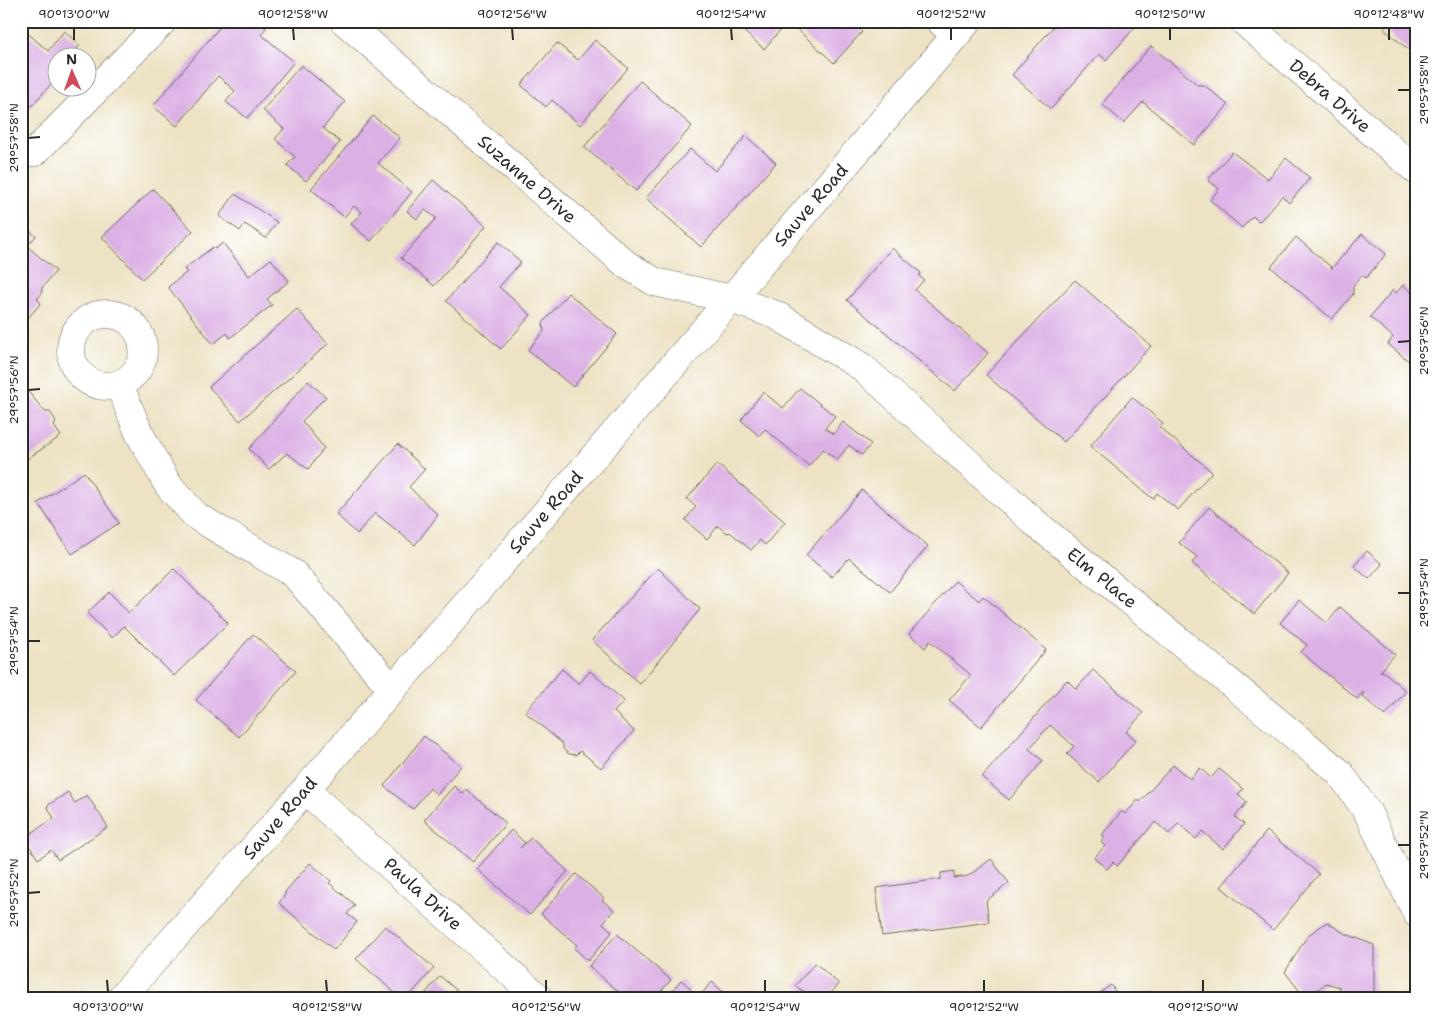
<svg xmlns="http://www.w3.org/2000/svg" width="1438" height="1020" viewBox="0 0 1438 1020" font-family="'Shantell Sans',sans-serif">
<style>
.building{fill:#dbb0e5}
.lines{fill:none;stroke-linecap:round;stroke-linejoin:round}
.minor-casing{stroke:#6f6b61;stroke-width:29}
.tertiary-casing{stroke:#6f6b61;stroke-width:29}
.minor{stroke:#fff;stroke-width:28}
.tertiary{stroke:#fff;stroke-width:28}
.ticks{fill:none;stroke:#2b2b2b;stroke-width:2}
.labels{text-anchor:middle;stroke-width:4.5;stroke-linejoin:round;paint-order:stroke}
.street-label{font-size:18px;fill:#2b2b2b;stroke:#fff}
.neatline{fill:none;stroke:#2b2b2b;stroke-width:2}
.ticks-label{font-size:12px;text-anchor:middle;fill:#2b2b2b}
</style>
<rect width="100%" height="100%" fill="#fff"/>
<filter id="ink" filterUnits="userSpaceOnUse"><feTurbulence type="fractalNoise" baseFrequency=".02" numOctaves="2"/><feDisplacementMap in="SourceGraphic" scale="10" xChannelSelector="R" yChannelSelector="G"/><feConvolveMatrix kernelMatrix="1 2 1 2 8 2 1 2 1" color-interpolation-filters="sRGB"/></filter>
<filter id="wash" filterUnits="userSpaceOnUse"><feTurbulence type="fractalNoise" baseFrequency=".0096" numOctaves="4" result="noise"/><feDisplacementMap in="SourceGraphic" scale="20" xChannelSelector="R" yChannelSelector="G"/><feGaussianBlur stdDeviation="1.12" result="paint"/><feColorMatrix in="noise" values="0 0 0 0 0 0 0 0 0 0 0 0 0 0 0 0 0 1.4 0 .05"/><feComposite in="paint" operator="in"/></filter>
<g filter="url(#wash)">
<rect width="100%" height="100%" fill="#ede2c4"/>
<g id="blocks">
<g class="building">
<polygon points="225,21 259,21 266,28 261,34 294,62 247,118 226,102 235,91 218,76 177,126 153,106"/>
<polygon points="732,21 788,21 764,49"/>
<polygon points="806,21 851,21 862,32 834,63 798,30"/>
<polygon points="1058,21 1132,21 1137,25 1106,60 1099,54 1051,109 1012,75"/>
<polygon points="1390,21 1417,21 1417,43 1410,51 1384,29"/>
<polygon points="23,29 48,51 64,31 80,45 69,58 58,58 58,76 29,109 21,102 21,31"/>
<polygon points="595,40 628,68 580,125 552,100 546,107 521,85 557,43 578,60"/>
<polygon points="1151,46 1198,85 1204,85 1228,105 1194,145 1143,102 1124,123 1102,104"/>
<polygon points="301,65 345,102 323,128 340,142 306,181 287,165 295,157 275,139 284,129 263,110"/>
<polygon points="640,81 692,126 636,191 584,147"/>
<polygon points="373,116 400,138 378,163 412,192 371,241 351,224 362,212 354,206 344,217 311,189"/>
<polygon points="746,136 776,163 701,247 646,198 690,149 715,171"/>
<polygon points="1232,152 1268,179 1286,158 1310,178 1289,203 1282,196 1261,220 1258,221 1253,216 1242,228 1210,200 1219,189 1208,180"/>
<polygon points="433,180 486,226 434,286 401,258 436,218 425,210 417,219 407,211"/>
<polygon points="153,189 193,231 142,279 102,237"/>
<polygon points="235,194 277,222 266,238 245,224 240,231 219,216"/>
<polygon points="21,223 36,236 27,246 56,271 42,288 42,293 37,299 41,303 22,325"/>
<polygon points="1362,234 1386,254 1366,278 1362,275 1353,286 1353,294 1332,319 1271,267 1296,237 1332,268"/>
<polygon points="498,242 521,262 499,287 531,315 501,349 446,301"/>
<polygon points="223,243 249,276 271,259 289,281 267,299 272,305 230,338 227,333 213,344 168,287 187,272 184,269 213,247 215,249"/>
<polygon points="892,248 921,273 919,276 924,280 915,290 988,353 955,391 847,300"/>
<polygon points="1075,280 1151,346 1064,442 986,375"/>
<polygon points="1403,285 1417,297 1417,368 1388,344 1393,337 1370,317 1393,290 1396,293"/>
<polygon points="568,293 617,334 573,387 528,350 544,331 543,323"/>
<polygon points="297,309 328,344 240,421 209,387"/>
<polygon points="308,381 326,397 302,421 324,448 308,469 287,453 269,469 249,449"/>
<polygon points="21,383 45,412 50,412 56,421 54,426 61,436 21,463"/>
<polygon points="800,388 835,416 825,428 834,434 843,422 871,444 862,455 849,445 837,460 823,449 809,466 765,429 759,436 741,420 763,392 783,408"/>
<polygon points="1132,397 1163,423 1159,427 1212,472 1178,510 1157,493 1153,499 1090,446"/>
<polygon points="398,444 425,469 409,487 438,515 415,545 375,513 357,534 336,514"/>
<polygon points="717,464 785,522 765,545 760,540 751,550 730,532 727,533 718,526 707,539 685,520 696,507 687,499"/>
<polygon points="84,472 119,523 72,554 38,503"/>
<polygon points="862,490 928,546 890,592 849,558 832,577 806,555"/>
<polygon points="1209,507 1288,573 1254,614 1192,563 1197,557 1179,543"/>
<polygon points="1367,551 1382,564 1369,579 1354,566"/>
<polygon points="658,568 700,609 640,684 592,640"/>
<polygon points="174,569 228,623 174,676 124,626 112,638 87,613 109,592 129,613"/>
<polygon points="955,581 979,601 983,596 1046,650 981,727 949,700 971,675 930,641 925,648 909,634"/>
<polygon points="1299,600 1327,623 1340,607 1395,654 1380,672 1383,671 1406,691 1385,716 1362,696 1364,694 1363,692 1357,699 1301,652 1307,645 1280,623"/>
<polygon points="253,634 296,671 239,737 196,700"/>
<polygon points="562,669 579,684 590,671 624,701 614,712 634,731 601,768 580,751 576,755 569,754 563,749 563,744 525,712"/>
<polygon points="1093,670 1143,713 1126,732 1136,740 1099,782 1067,754 1074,746 1050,725 1029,749 1043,761 1009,800 982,777 1067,680 1076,689"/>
<polygon points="424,736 461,766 437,795 430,788 413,809 384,786"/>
<polygon points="1173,765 1190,779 1200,768 1211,778 1219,769 1223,772 1243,789 1238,794 1247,802 1235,817 1244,824 1223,849 1202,831 1196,839 1178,823 1169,834 1155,822 1117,866 1113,862 1107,869 1094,858 1105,846 1101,842 1105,837 1102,835 1122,811 1125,814 1138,800 1140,802"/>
<polygon points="454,786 463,794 466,789 506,823 473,862 424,820"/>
<polygon points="68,792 75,803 87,795 108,827 58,860 51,850 38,859 24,838 54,818 47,806"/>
<polygon points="511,830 525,843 520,848 531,838 568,871 530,915 477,869"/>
<polygon points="1267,831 1319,874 1273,930 1221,887"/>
<polygon points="991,859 1009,883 986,901 989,922 882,936 876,888 941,879 941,873 954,871 954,878 968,876"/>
<polygon points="310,863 331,881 329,883 355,905 347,914 357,922 334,950 279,903 285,895 285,892"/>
<polygon points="576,874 604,898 602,900 614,910 603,923 612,932 588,961 574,948 577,945 541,914"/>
<polygon points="1327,922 1344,933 1374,945 1374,999 1339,999 1340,987 1326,983 1306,999 1285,972 1308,935"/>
<polygon points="385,926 434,968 407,999 402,999 356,959"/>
<polygon points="617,934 671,980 654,999 627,999 589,966"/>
<polygon points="815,963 839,984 825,999 816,999 795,986"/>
<polygon points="440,976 467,999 421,999"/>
<polygon points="681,980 691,989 687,993 693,999 665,999"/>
<polygon points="712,982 731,999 697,999"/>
<polygon points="1111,985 1119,997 1123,995 1125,999 1091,999"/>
<polygon points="1150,991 1156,999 1139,999"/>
</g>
</g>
</g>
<g filter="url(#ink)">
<use href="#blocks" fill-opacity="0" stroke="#6f6b61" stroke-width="1"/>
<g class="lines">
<defs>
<g id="minor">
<polyline points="344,21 627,265 655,282 731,299 776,315 862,367 1033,521 1340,773 1368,813 1417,914"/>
<polyline points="940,21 956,35"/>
<polyline points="1243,21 1417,171"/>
<polyline points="21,153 35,152 163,21"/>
<circle cx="107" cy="350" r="36"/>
<polyline points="119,384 139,433 168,485 196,516 294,574 392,689"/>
<polyline points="305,790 540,999"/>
</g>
<polyline id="tertiary" points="120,999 305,790 731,299 968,21"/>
</defs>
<use href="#minor" class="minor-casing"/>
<use href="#tertiary" class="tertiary-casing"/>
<use href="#minor" class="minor"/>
<use href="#tertiary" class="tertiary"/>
</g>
</g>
<path class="ticks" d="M74,28V40M293,28L294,40M512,28L513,40M731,28L732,40M951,28V40M1170,28V40M1389,28V40M1398,90H1410M28,138L40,137M1398,342L1410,341M28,390L40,389M1398,593H1410M28,641H40M1398,845H1410M28,893L40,892M107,980L108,992M326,980L327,992M546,980V992M765,980V992M984,980V992M1203,980V992"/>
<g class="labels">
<g class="street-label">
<text transform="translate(1330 96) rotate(41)" y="6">Debra Drive</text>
<text transform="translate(527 179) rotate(41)" y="6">Suzanne Drive</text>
<text transform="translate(811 205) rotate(-49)" y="6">Sauve Road</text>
<text transform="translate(546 512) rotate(-49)" y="6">Sauve Road</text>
<text transform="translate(1102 578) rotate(39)" y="6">Elm Place</text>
<text transform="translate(280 818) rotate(-49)" y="6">Sauve Road</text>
<text transform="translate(423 894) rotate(42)" y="6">Paula Drive</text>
</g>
</g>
<rect width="1438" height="1020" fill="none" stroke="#fff" stroke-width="55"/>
<g transform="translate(72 72) rotate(358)"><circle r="24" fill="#ffffff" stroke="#aaaaaa"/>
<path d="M0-4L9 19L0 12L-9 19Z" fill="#d1495b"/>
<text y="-8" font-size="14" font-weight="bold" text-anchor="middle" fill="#2b2b2b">N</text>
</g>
<rect x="28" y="28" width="1382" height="964" class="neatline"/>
<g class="ticks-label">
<text x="74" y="18">90°13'00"W</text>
<text x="293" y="18">90°12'58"W</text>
<text x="512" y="18">90°12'56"W</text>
<text x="731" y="18">90°12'54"W</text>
<text x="951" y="18">90°12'52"W</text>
<text x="1170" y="18">90°12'50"W</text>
<text x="1389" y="18">90°12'48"W</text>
<text transform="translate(1424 90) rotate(-90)" y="4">29°57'58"N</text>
<text transform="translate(14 138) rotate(-90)" y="4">29°57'58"N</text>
<text transform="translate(1424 341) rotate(-90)" y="4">29°57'56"N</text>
<text transform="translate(14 390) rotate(-90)" y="4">29°57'56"N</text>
<text transform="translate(1424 593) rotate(-90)" y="4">29°57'54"N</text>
<text transform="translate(14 641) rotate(-90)" y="4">29°57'54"N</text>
<text transform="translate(1424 845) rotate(-90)" y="4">29°57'52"N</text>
<text transform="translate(14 893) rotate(-90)" y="4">29°57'52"N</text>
<text x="108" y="1011">90°13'00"W</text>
<text x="327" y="1011">90°12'58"W</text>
<text x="546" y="1011">90°12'56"W</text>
<text x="765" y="1011">90°12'54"W</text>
<text x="984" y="1011">90°12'52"W</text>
<text x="1203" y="1011">90°12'50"W</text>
</g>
</svg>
